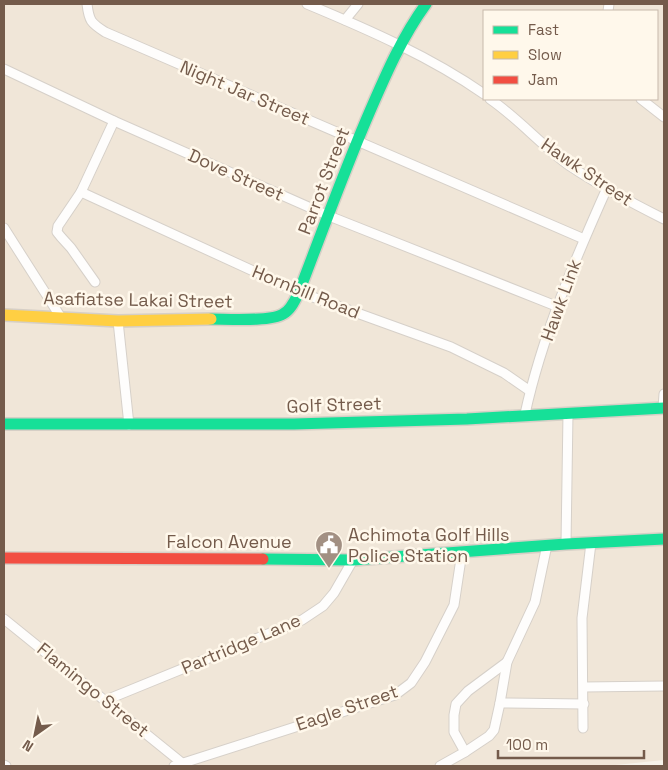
<svg xmlns="http://www.w3.org/2000/svg" width="668" height="770" viewBox="0 0 668 770" font-family="'Space Grotesk',sans-serif">
<style>
.residential{fill:#f0e6d8;fill-rule:evenodd}
.lines{fill:none;stroke-linecap:round;stroke-linejoin:round}
.street-casing{stroke:#d6d0c9;stroke-width:11}
.fast-casing{stroke:#d6cfc6;stroke-width:14}
.slow-casing{stroke:#d6cfc6;stroke-width:14}
.jam-casing{stroke:#d6cfc6;stroke-width:14}
.street{stroke:#fefdfc;stroke-width:9}
.fast{stroke:#16e098;stroke-width:11}
.slow{stroke:#ffcf43;stroke-width:11}
.jam{stroke:#f24e42;stroke-width:11}
.labels{text-anchor:middle;stroke-width:5;stroke-linejoin:round;paint-order:stroke}
.street-label{font-size:18px;fill:#745b4b;stroke:#fff8eb}
.poi-label{font-size:18px;fill:#745b4b;stroke:#fff8eb;text-anchor:start}
</style>
<rect width="100%" height="100%" fill="#f7f3ea"/>
<path class="residential" d="M4,4H664V760L606,766H4ZM484,11H657V99H484Z"/>
<g class="lines">
<defs>
<g id="street">
<path d="M87,4C89,21 91,23 105,32L584,239"/>
<path d="M307,4C367,29 431,57 484,94"/>
<polyline points="608,11 609,4"/>
<polyline points="345,20 358,4"/>
<polyline points="4,69 114,121 329,216 556,306"/>
<path d="M490,99C519,119 542,146 570,166C600,186 632,203 664,219"/>
<polyline points="641,99 664,117"/>
<polyline points="81,192 299,292 451,347 504,373 530,391"/>
<polyline points="4,228 60,316"/>
<polyline points="95,282 71,248 61,237 57,232 58,226 81,192 114,121"/>
<polyline points="118,321 129,425"/>
<polyline points="663,408 664,394"/>
<path d="M525,414C542,336 574,262 607,188"/>
<polyline points="566,544 568,414"/>
<polyline points="547,545 535,602 507,662 500,703 584,704"/>
<polyline points="4,619 182,763"/>
<polyline points="584,687 664,686"/>
<polyline points="106,700 302,620 323,606 334,593 353,560"/>
<polyline points="583,728 582,618 591,543"/>
<polyline points="465,752 489,736 494,730 500,703"/>
<polyline points="4,765 6,766"/>
<polyline points="174,766 395,695 411,683 425,662 454,605 462,552"/>
<polyline points="440,766 465,752 454,732 454,715 456,704 468,691 507,662"/>
</g>
<g id="fast">
<path d="M211,319C227,319 271,322 283,314C291,310 295,300 299,292C322,232 344,171 370,111C386,74 402,37 426,4"/>
<polyline points="4,424 294,424 467,419 664,408"/>
<polyline points="263,559 353,560 566,544 664,539"/>
</g>
<polyline id="slow" points="4,315 118,321 211,319"/>
<polyline id="jam" points="4,558 263,559"/>
</defs>
<use href="#street" class="street-casing"/>
<use href="#fast" class="fast-casing"/>
<use href="#slow" class="slow-casing"/>
<use href="#jam" class="jam-casing"/>
<use href="#street" class="street"/>
<use href="#fast" class="fast"/>
<use href="#slow" class="slow"/>
<use href="#jam" class="jam"/>
</g>
<defs>
<symbol id="civic-pin" viewBox="-11 -11 22 30"><path d="M0 17L-7.5 6A9.5 9.5 0 1 1 7.5 6Z" fill="#a29083" stroke="#fff8eb"/><path d="M-.6-6.5H3V-4.5H.6V-3L4-1V1h2V6H-6V1h2V-1L-.6-3ZM-1.2 2.5V6h2.4V2.5Z" fill="#fff"/></symbol>
</defs>
<g fill-rule="evenodd">
<use href="#civic-pin" x="313" y="529" width="32" height="43"/>
</g>
<g class="labels">
<g class="street-label">
<text transform="translate(245 93) rotate(23)" y="6">Night Jar Street</text>
<text transform="translate(587 172) rotate(34)" y="6">Hawk Street</text>
<text transform="translate(236 175) rotate(24)" y="6">Dove Street</text>
<text transform="translate(324 181) rotate(-69)" y="6">Parrot Street</text>
<text transform="translate(306 292) rotate(22)" y="6">Hornbill Road</text>
<text transform="translate(138 300) rotate(1)" y="6">Asafiatse Lakai Street</text>
<text transform="translate(561 300) rotate(-70)" y="6">Hawk Link</text>
<text transform="translate(334 405) rotate(-2)" y="6">Golf Street</text>
<text x="229" y="548">Falcon Avenue</text>
<text transform="translate(241 644) rotate(-23)" y="6">Partridge Lane</text>
<text transform="translate(93 690) rotate(39)" y="6">Flamingo Street</text>
<text transform="translate(347 708) rotate(-19)" y="6">Eagle Street</text>
</g>
<g class="poi-label">
<text x="348" y="541">Achimota Golf Hills<tspan x="348" dy="21">Police Station</tspan></text>
</g>
</g>
<rect width="668" height="770" fill="none" stroke="#745b4b" stroke-width="10"/>
<rect x="483" y="10" width="175" height="90" fill="#fff8eb" stroke="#c7b9ab"/>
<rect x="493" y="26" width="25" height="8" fill="#16e098" stroke="#c7b9ab"/>
<text x="528" y="35" font-size="15" fill="#745b4b">Fast</text>
<rect x="493" y="51" width="25" height="8" fill="#ffcf43" stroke="#c7b9ab"/>
<text x="528" y="60" font-size="15" fill="#745b4b">Slow</text>
<rect x="493" y="76" width="25" height="8" fill="#f24e42" stroke="#c7b9ab"/>
<text x="528" y="85" font-size="15" fill="#745b4b">Jam</text>
<g transform="translate(35 735) rotate(213)" stroke="#fff8eb" stroke-width="4" paint-order="stroke">
<path d="M0-4L9 19L0 12L-9 19Z" fill="#745b4b"/>
<text y="-8" font-size="14" font-weight="bold" text-anchor="middle" fill="#745b4b">N</text>
</g>
<path d="M498 750v8h146v-8" fill="none" stroke="#745b4b" stroke-width="2.5"/>
<text x="506" y="750" font-size="15" fill="#745b4b" stroke="#fff8eb" stroke-width="4" paint-order="stroke">100 m</text>
</svg>
